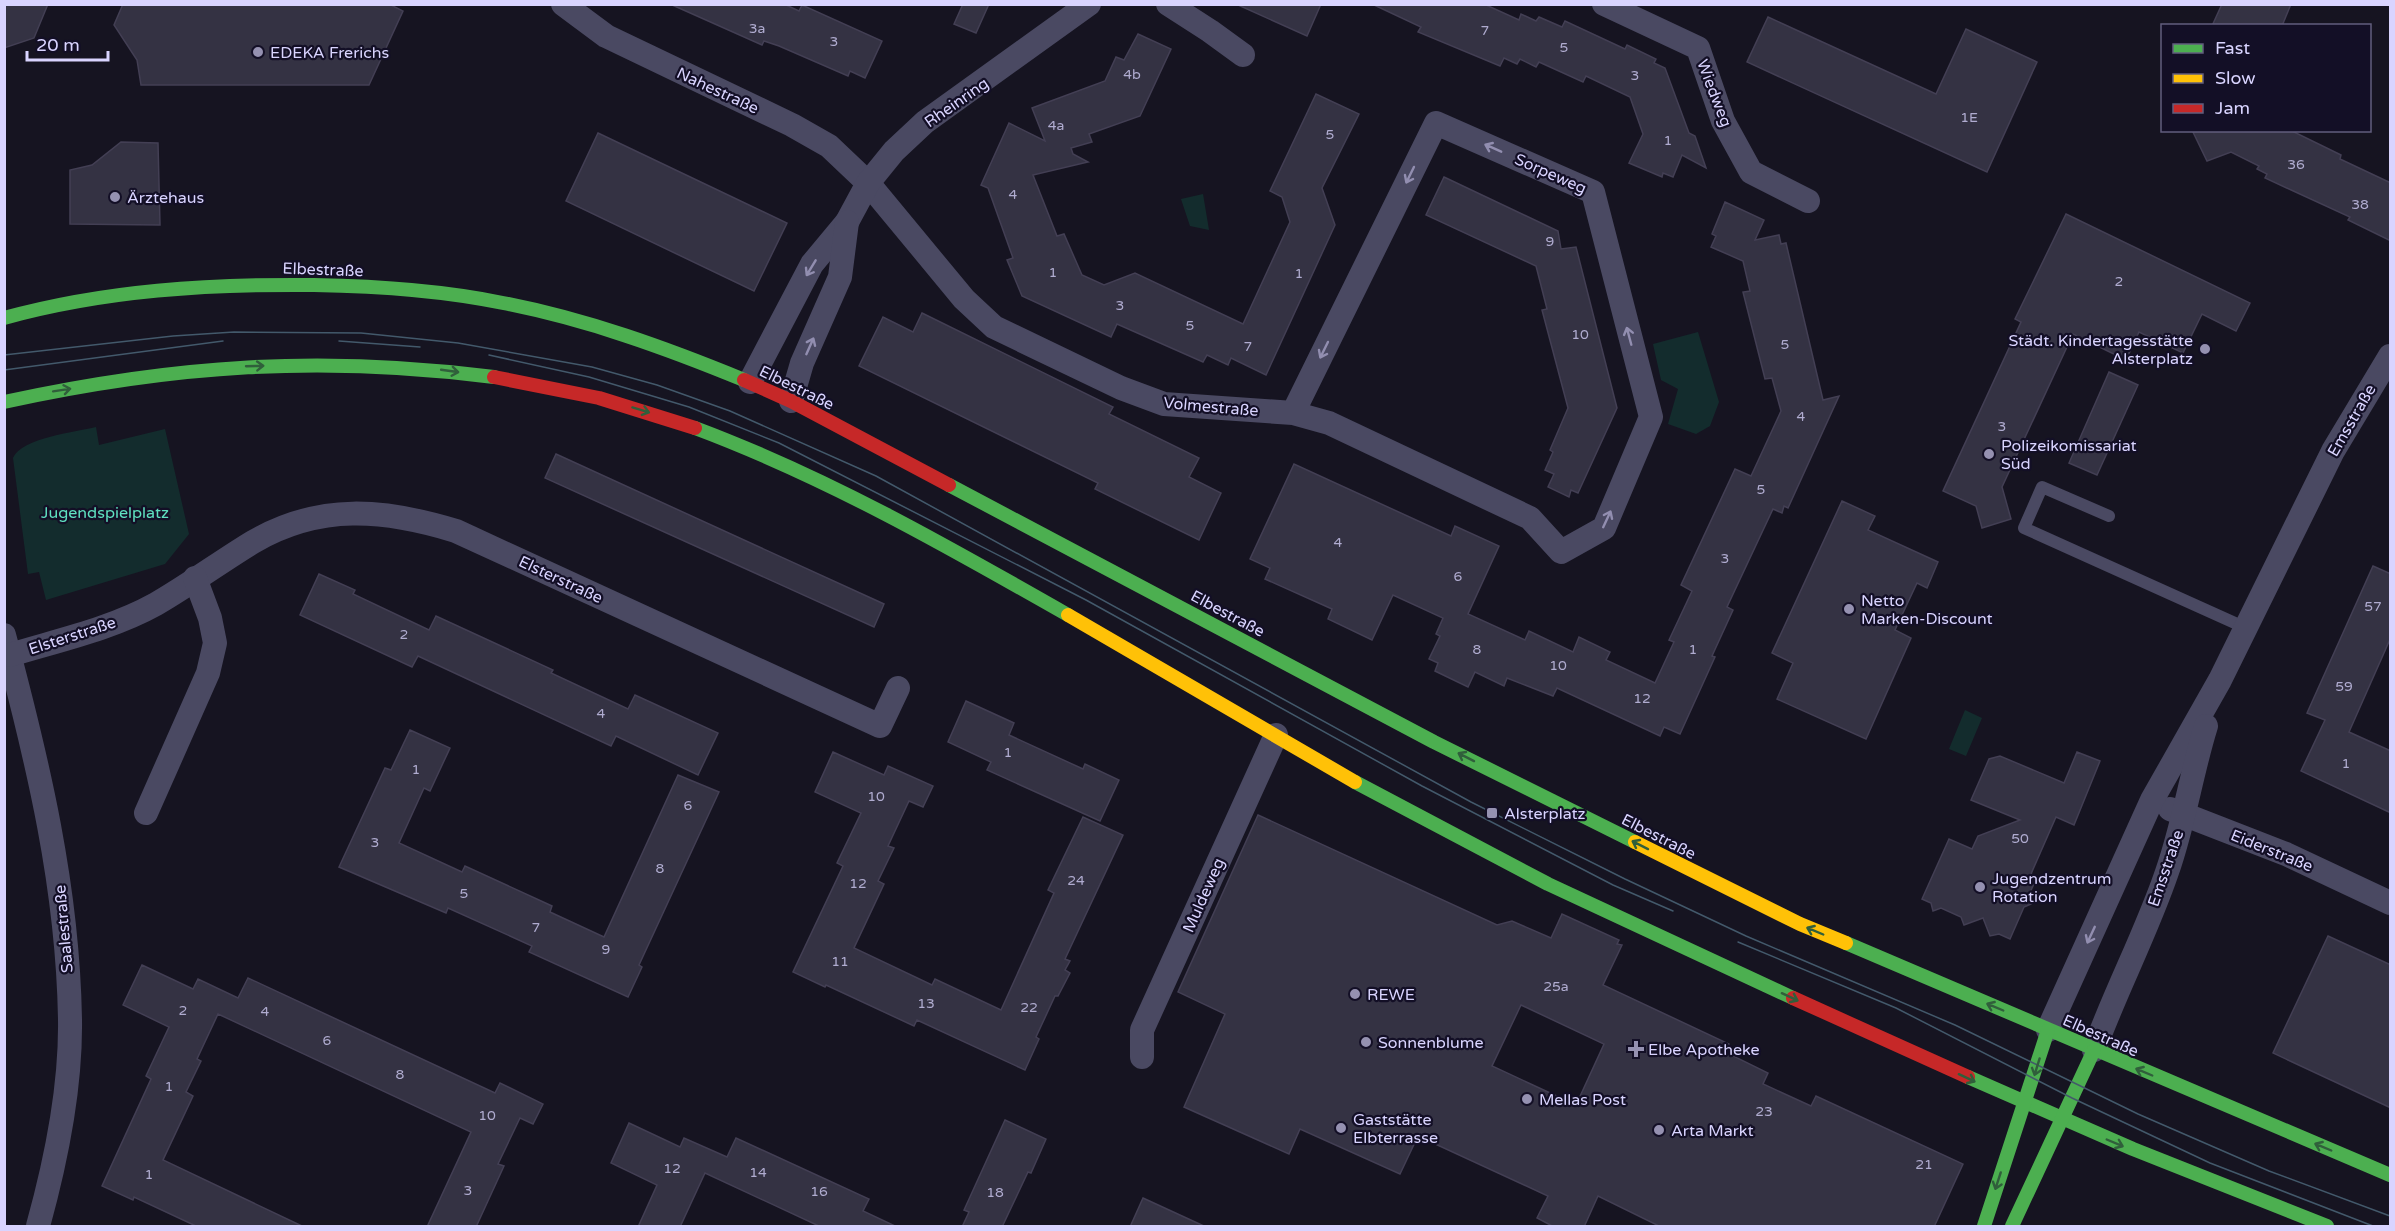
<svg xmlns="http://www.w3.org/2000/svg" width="2395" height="1231" viewBox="0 0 2395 1231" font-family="'Varela Round',sans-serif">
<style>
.green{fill:#132c2d}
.building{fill:#343243;stroke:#433f54;stroke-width:1.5;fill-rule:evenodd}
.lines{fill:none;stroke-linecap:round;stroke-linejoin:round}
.lane{stroke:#4a4962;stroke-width:12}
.street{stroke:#4a4962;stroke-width:24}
.fast{stroke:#4caf50;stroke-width:14}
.slow{stroke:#ffc107;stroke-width:14}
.jam{stroke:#c62828;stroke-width:14}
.tram{stroke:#43596b;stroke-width:1.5}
.oneway{stroke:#928eb0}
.oneway2{stroke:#305f3b}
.poi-dot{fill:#9591b1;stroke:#130f26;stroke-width:2}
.labels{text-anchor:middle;stroke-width:4.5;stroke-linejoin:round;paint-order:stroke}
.number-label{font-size:14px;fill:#b0acd0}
.poi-label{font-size:16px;fill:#d9d4ff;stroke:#130f26;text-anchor:start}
.street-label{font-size:16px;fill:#d9d4ff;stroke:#130f26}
.park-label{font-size:16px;fill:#5fe0c0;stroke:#130f26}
</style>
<rect width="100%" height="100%" fill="#161421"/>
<g class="green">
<polygon points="1203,194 1209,230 1190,226 1181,199"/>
<polygon points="1698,332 1719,402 1710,426 1696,434 1668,424 1678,389 1661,380 1653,344"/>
<path d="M96,427L99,445L165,429L189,534L165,564L46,600L39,572L28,574L13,458C21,438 75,432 96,427Z"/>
<polygon points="1965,710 1982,718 1966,756 1949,749"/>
</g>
<g class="building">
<polygon points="4,4 48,4 34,38 4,48"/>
<polygon points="123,4 389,4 403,11 369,85 141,85 137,60 114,25"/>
<polygon points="670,4 784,4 799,11 802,5 882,41 865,78 850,71 848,76 779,46 764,41 762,45"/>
<polygon points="963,4 989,4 976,33 954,24"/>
<polygon points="1236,4 1321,4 1307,36"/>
<polygon points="1372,4 1484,4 1519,20 1521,14 1536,21 1539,17 1562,27 1565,21 1625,49 1627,45 1656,59 1654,63 1665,68 1689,133 1695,136 1706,168 1682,155 1673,177 1663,173 1662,177 1629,163 1643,134 1630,97 1586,76 1583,82 1539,62 1536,67 1520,59 1517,64 1504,58 1500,66 1418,32 1421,27"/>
<polygon points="2222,4 2291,4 2282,26 2212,26"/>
<polygon points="1768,17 1936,94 1966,29 2037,62 1987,172 1747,62"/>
<polygon points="1138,34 1171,49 1140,116 1089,134 1092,142 1071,148 1073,154 1088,162 1033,175 1057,236 1064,234 1082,275 1104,285 1135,273 1243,324 1290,222 1282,197 1270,191 1316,94 1359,114 1322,188 1335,225 1266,375 1231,358 1228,365 1207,355 1203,362 1117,324 1111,337 1022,296 1007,260 1013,258 988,188 981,185 1009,123 1045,141 1032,108 1105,81 1116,57 1124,60"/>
<polygon points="2192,130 2290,130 2341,155 2340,159 2391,183 2391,241 2348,220 2350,217 2265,178 2267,174 2257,169 2259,166 2231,152 2207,161"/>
<polygon points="598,133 787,223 754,291 566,201"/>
<polygon points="121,142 158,143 160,225 70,224 70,170 92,165"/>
<polygon points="1444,177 1558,231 1561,249 1576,247 1617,408 1578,493 1571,490 1569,497 1548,487 1554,474 1545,470 1553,452 1550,450 1568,408 1542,310 1547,309 1536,266 1426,215"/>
<polygon points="1725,202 1764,220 1755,240 1779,235 1781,244 1786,243 1823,400 1839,396 1788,508 1784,506 1782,513 1773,509 1727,607 1733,610 1712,656 1715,657 1680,734 1664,727 1660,736 1557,688 1553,696 1507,678 1504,686 1475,672 1468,687 1435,671 1438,663 1429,659 1440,636 1436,634 1443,618 1393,595 1372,640 1328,619 1332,609 1265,579 1270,568 1250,559 1294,464 1451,536 1455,526 1499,546 1468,614 1525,640 1529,631 1573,652 1579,637 1610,652 1606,660 1655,683 1674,642 1669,640 1692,591 1681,585 1735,469 1751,476 1781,411 1772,378 1765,379 1743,292 1750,291 1743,261 1711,247 1716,236 1712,234"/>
<polygon points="2066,214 2250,303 2236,331 2202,314 2183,353 2139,332 2126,360 2073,334 2002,487 2011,519 1982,528 1976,506 1943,491 2021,322 2015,319"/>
<polygon points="922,313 1113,407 1109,414 1199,458 1189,477 1221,493 1199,540 1095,489 1098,483 859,366 883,317 913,332"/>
<polygon points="2109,372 2138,385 2097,475 2069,463"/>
<polygon points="556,454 884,604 874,627 545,478"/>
<polygon points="1842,501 1875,516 1868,530 1938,562 1927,588 1917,583 1895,630 1911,638 1866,739 1777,699 1793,663 1772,653"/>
<polygon points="2373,566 2391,574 2391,637 2349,732 2391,751 2391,813 2301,771 2325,720 2307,713"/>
<polygon points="319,574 355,590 353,594 429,630 436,616 553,670 551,673 628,709 635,695 718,733 698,775 616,736 611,746 418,656 412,667 300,615"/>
<polygon points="966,701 1014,723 1009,735 1083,769 1085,764 1119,780 1100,821 987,770 991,762 948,742"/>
<polygon points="410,730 450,748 430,791 424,788 399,843 462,872 465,866 552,906 550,912 604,937 678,775 719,792 639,965 642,967 628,997 529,952 532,946 448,908 446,913 339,867 385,768 391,770"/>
<polygon points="833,752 884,775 888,766 933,786 923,807 909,801 888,846 894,848 878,881 884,884 854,948 932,985 935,979 1001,1010 1054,893 1048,890 1083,817 1123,835 1065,959 1070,961 1065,970 1070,973 1058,996 1055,996 1036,1037 1039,1039 1025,1070 917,1020 914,1026 826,985 825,987 793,972 843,866 837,863 861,813 815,792"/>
<polygon points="2077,752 2100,761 2074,825 2056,817 2031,874 2037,877 2028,897 2031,904 2024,907 2010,939 1999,934 1990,936 1983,918 1964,925 1961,917 1941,908 1933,911 1931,903 1922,899 1949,839 1972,849 1978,836 2020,820 1971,800 1989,759 2000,756 2064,783"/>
<path d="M1258,815L1497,925L1512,921L1551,938L1562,914L1619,940L1617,944L1622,945L1603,985L1729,1044L1725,1052L1768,1073L1763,1084L1811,1106L1816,1096L1963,1164L1934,1227H1661L1598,1196L1584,1227H1554L1537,1218L1548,1196L1418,1136L1400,1174L1300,1129L1289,1154L1184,1107L1225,1014L1178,992ZM1521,1005L1604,1044L1576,1105L1492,1066Z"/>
<polygon points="2328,936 2391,965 2391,1108 2273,1053"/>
<polygon points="142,965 193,989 198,979 238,998 248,978 495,1093 500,1083 543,1104 533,1124 520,1118 498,1164 504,1166 476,1227 427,1227 471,1132 218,1014 197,1059 201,1061 186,1092 193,1096 163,1160 304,1227 198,1227 134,1197 133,1200 102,1186 151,1079 146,1076 169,1027 123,1005"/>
<polygon points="1005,1120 1046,1139 1031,1173 1028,1172 1002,1227 962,1227 969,1212 964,1210"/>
<polygon points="629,1123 680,1147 684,1138 727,1157 736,1138 869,1199 863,1211 897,1227 821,1227 705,1173 680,1227 638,1227 657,1185 611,1163"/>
<polygon points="1143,1198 1206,1227 1130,1227"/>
</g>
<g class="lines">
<polyline class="lane" points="2109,516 2042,487 2024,528 2246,628"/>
<g class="street">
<polyline points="563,4 606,36 792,125 829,146 868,183 964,299 994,327 1121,388 1164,404 1293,413 1329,423 1530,518 1561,552 1604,528 1651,417 1593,192 1436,123 1293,413"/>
<polyline points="1168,4 1210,31 1243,55"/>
<polyline points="1604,4 1698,48 1723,121 1751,172 1808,201"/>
<polyline points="750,382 812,264 847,222 868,183 894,151 925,122 1089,4"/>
<polyline points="791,401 802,363 840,277 847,222"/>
<path d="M4,635C38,762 68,888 70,1020C71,1089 56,1161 38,1226"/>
<path d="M10,655C59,640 111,629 156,604C189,585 220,562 253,542C320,503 384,509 456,531L880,726L898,688"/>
<polyline points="2170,809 2286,854 2390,903"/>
<polyline points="146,813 208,673 215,643 210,618 195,578"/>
<polyline points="2048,1030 2152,800 2220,680 2333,451 2390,356"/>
<path d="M2094,1050C2116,990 2147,931 2167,872C2184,824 2191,774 2206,726"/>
<polyline points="1142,1057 1142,1030 1276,735"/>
</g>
<g class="fast">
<path d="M4,318C106,290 208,284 314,285C377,286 440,290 503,303C586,319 666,348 744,380"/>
<path d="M4,402C174,365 321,355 494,377"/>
<path d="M695,428C826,477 947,546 1068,615"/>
<polyline points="949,485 1434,742 1635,842"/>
<polyline points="1355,782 1548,884 1793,998"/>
<polyline points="1846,943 2390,1175"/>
<polyline points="1968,1077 2133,1149 2327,1226"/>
<polyline points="1984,1226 2048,1030"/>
<polyline points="2012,1226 2094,1050"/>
</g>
<g class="slow">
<polyline points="1068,615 1355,782"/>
<polyline points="1635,842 1800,924 1846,943"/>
</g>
<g class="jam">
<polyline points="494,377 599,398 695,428"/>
<polyline points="744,380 791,401 949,485"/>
<polyline points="1793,998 1968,1077"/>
</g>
<g class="tram">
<polyline points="339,341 420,347"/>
<polyline points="4,355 173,336 234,332 361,333 458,343 592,367 657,385 730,411 876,476 1471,802 1625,879 1746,936 1955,1025 2138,1114 2269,1171 2390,1216"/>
<polyline points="489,355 589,377 689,407 779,443 1086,600 1422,786 1613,885 1673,911"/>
<polyline points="4,370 223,341"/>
<polyline points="1738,942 1896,1008 2072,1098 2210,1163 2373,1226"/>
</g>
</g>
<defs><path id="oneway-shaft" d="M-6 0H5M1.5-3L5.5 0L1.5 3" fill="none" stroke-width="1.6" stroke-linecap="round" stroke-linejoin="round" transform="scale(1.5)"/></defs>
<g class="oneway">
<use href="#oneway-shaft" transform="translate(1493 148) rotate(-156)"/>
<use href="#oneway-shaft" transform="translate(1410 175) rotate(116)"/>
<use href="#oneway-shaft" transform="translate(811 268) rotate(121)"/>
<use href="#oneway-shaft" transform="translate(1629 336) rotate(-105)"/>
<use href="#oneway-shaft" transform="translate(810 346) rotate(-66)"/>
<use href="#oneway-shaft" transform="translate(1324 350) rotate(116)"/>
<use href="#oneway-shaft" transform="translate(1607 519) rotate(-65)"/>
<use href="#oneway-shaft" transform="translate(2091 935) rotate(115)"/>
</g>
<g class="oneway2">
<use href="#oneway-shaft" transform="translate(255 366) rotate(-2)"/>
<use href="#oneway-shaft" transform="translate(450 371) rotate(8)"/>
<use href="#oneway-shaft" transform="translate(62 390) rotate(-9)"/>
<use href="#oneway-shaft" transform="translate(641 410) rotate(17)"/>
<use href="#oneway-shaft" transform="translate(1466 757) rotate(-153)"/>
<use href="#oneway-shaft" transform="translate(1640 845) rotate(-153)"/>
<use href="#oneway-shaft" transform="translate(1815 931) rotate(-157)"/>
<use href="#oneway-shaft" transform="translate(1790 997) rotate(25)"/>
<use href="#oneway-shaft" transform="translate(1995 1007) rotate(-157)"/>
<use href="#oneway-shaft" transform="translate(2037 1067) rotate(107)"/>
<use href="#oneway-shaft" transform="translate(2144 1072) rotate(-157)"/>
<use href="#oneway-shaft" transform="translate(1967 1078) rotate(25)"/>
<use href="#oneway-shaft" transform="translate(2115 1143) rotate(23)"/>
<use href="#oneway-shaft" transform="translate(2323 1147) rotate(-157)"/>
<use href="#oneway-shaft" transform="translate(1998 1181) rotate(108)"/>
</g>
<g class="poi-dot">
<circle cx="258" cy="52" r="6"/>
<circle cx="115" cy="197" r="6"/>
<circle cx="2205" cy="349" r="6"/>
<circle cx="1989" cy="454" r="6"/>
<circle cx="1849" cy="609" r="6"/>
<rect x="1486" y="807" width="12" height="12" rx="3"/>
<circle cx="1980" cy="887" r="6"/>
<circle cx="1355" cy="994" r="6"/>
<circle cx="1366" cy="1042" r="6"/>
<path d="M1633 1040h6v6h6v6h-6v6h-6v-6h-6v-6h6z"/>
<circle cx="1527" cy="1099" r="6"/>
<circle cx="1341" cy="1128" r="6"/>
<circle cx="1659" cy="1130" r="6"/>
</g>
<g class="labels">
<g class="number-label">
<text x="757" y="33">3a</text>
<text x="1485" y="35">7</text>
<text x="834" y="46">3</text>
<text x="1564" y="52">5</text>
<text x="1132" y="79">4b</text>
<text x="1635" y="80">3</text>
<text x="1969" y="122">1E</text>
<text x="1056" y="130">4a</text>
<text x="1330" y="139">5</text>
<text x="1668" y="145">1</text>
<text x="2296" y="169">36</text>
<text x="1013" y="199">4</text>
<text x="2360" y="209">38</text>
<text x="1550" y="246">9</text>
<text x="1053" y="277">1</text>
<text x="1299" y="278">1</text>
<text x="2119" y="286">2</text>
<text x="1120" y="310">3</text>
<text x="1190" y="330">5</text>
<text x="1580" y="339">10</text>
<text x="1785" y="349">5</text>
<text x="1248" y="351">7</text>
<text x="1801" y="421">4</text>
<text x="2002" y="431">3</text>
<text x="1761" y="494">5</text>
<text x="1338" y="547">4</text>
<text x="1725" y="563">3</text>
<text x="1458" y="581">6</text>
<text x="2373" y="611">57</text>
<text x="404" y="639">2</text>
<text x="1477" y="654">8</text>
<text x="1693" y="654">1</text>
<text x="1558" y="670">10</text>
<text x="2344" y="691">59</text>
<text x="1642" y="703">12</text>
<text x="601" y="718">4</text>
<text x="1008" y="757">1</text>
<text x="2346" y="768">1</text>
<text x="416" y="774">1</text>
<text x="876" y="801">10</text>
<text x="688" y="810">6</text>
<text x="2020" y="843">50</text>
<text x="375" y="847">3</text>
<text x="660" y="873">8</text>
<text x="1076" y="885">24</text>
<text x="858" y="888">12</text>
<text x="464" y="898">5</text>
<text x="536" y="932">7</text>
<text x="606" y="954">9</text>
<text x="840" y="966">11</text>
<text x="1556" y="991">25a</text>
<text x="926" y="1008">13</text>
<text x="1029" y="1012">22</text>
<text x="183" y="1015">2</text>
<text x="265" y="1016">4</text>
<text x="327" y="1045">6</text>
<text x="400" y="1079">8</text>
<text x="169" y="1091">1</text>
<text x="1764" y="1116">23</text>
<text x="487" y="1120">10</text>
<text x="1924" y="1169">21</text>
<text x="672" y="1173">12</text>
<text x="758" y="1177">14</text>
<text x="149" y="1179">1</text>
<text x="468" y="1195">3</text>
<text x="819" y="1196">16</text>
<text x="995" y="1197">18</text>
</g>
<g class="poi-label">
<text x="270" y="58">EDEKA Frerichs</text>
<text x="127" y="203">Ärztehaus</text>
<text x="2193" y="346" text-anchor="end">Städt. Kindertagesstätte<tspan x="2193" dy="18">Alsterplatz</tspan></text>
<text x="2001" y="451">Polizeikomissariat<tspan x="2001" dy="18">Süd</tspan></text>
<text x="1861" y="606">Netto<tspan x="1861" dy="18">Marken-Discount</tspan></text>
<text x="1504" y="819">Alsterplatz</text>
<text x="1992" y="884">Jugendzentrum<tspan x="1992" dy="18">Rotation</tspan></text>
<text x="1367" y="1000">REWE</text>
<text x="1378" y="1048">Sonnenblume</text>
<text x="1648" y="1055">Elbe Apotheke</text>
<text x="1539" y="1105">Mellas Post</text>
<text x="1353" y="1125">Gaststätte<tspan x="1353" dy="18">Elbterrasse</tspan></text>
<text x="1671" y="1136">Arta Markt</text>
</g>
<g class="street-label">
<text transform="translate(718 90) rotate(25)" y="6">Nahestraße</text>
<text transform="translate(1715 93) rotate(69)" y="6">Wiedweg</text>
<text transform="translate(956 102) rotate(-35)" y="6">Rheinring</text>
<text transform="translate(1551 173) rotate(24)" y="6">Sorpeweg</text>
<text transform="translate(323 269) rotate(2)" y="6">Elbestraße</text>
<text transform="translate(797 387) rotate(26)" y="6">Elbestraße</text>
<text transform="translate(1211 406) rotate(5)" y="6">Volmestraße</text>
<text transform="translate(2351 420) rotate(-60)" y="6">Emsstraße</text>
<text transform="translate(561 579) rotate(25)" y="6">Elsterstraße</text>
<text transform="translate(1228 613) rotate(28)" y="6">Elbestraße</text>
<text transform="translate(72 635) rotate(-18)" y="6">Elsterstraße</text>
<text transform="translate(1659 836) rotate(27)" y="6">Elbestraße</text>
<text transform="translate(2272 850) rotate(22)" y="6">Eiderstraße</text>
<text transform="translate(2165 868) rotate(-71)" y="6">Emsstraße</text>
<text transform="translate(1203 895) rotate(-66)" y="6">Muldeweg</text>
<text transform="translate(63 929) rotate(-95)" y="6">Saalestraße</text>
<text transform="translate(2101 1035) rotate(24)" y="6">Elbestraße</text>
</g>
<g class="park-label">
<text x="105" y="518">Jugendspielplatz</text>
</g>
</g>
<rect width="2395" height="1231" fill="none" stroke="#d9d4ff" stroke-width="12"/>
<rect x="2161" y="24" width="210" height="108" fill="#130f26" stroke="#625e7d" stroke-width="1.5"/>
<rect x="2173" y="44" width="30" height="9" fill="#4caf50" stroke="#625e7d" stroke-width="1.5"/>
<text x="2215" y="54" font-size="18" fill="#d9d4ff">Fast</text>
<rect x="2173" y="74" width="30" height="9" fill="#ffc107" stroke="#625e7d" stroke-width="1.5"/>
<text x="2215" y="84" font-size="18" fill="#d9d4ff">Slow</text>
<rect x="2173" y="104" width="30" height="9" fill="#c62828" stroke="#625e7d" stroke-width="1.5"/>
<text x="2215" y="114" font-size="18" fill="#d9d4ff">Jam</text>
<path d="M27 51v9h81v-9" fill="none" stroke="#d9d4ff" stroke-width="3"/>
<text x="36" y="51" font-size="18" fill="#d9d4ff" stroke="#130f26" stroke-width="4.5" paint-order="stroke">20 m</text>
</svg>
